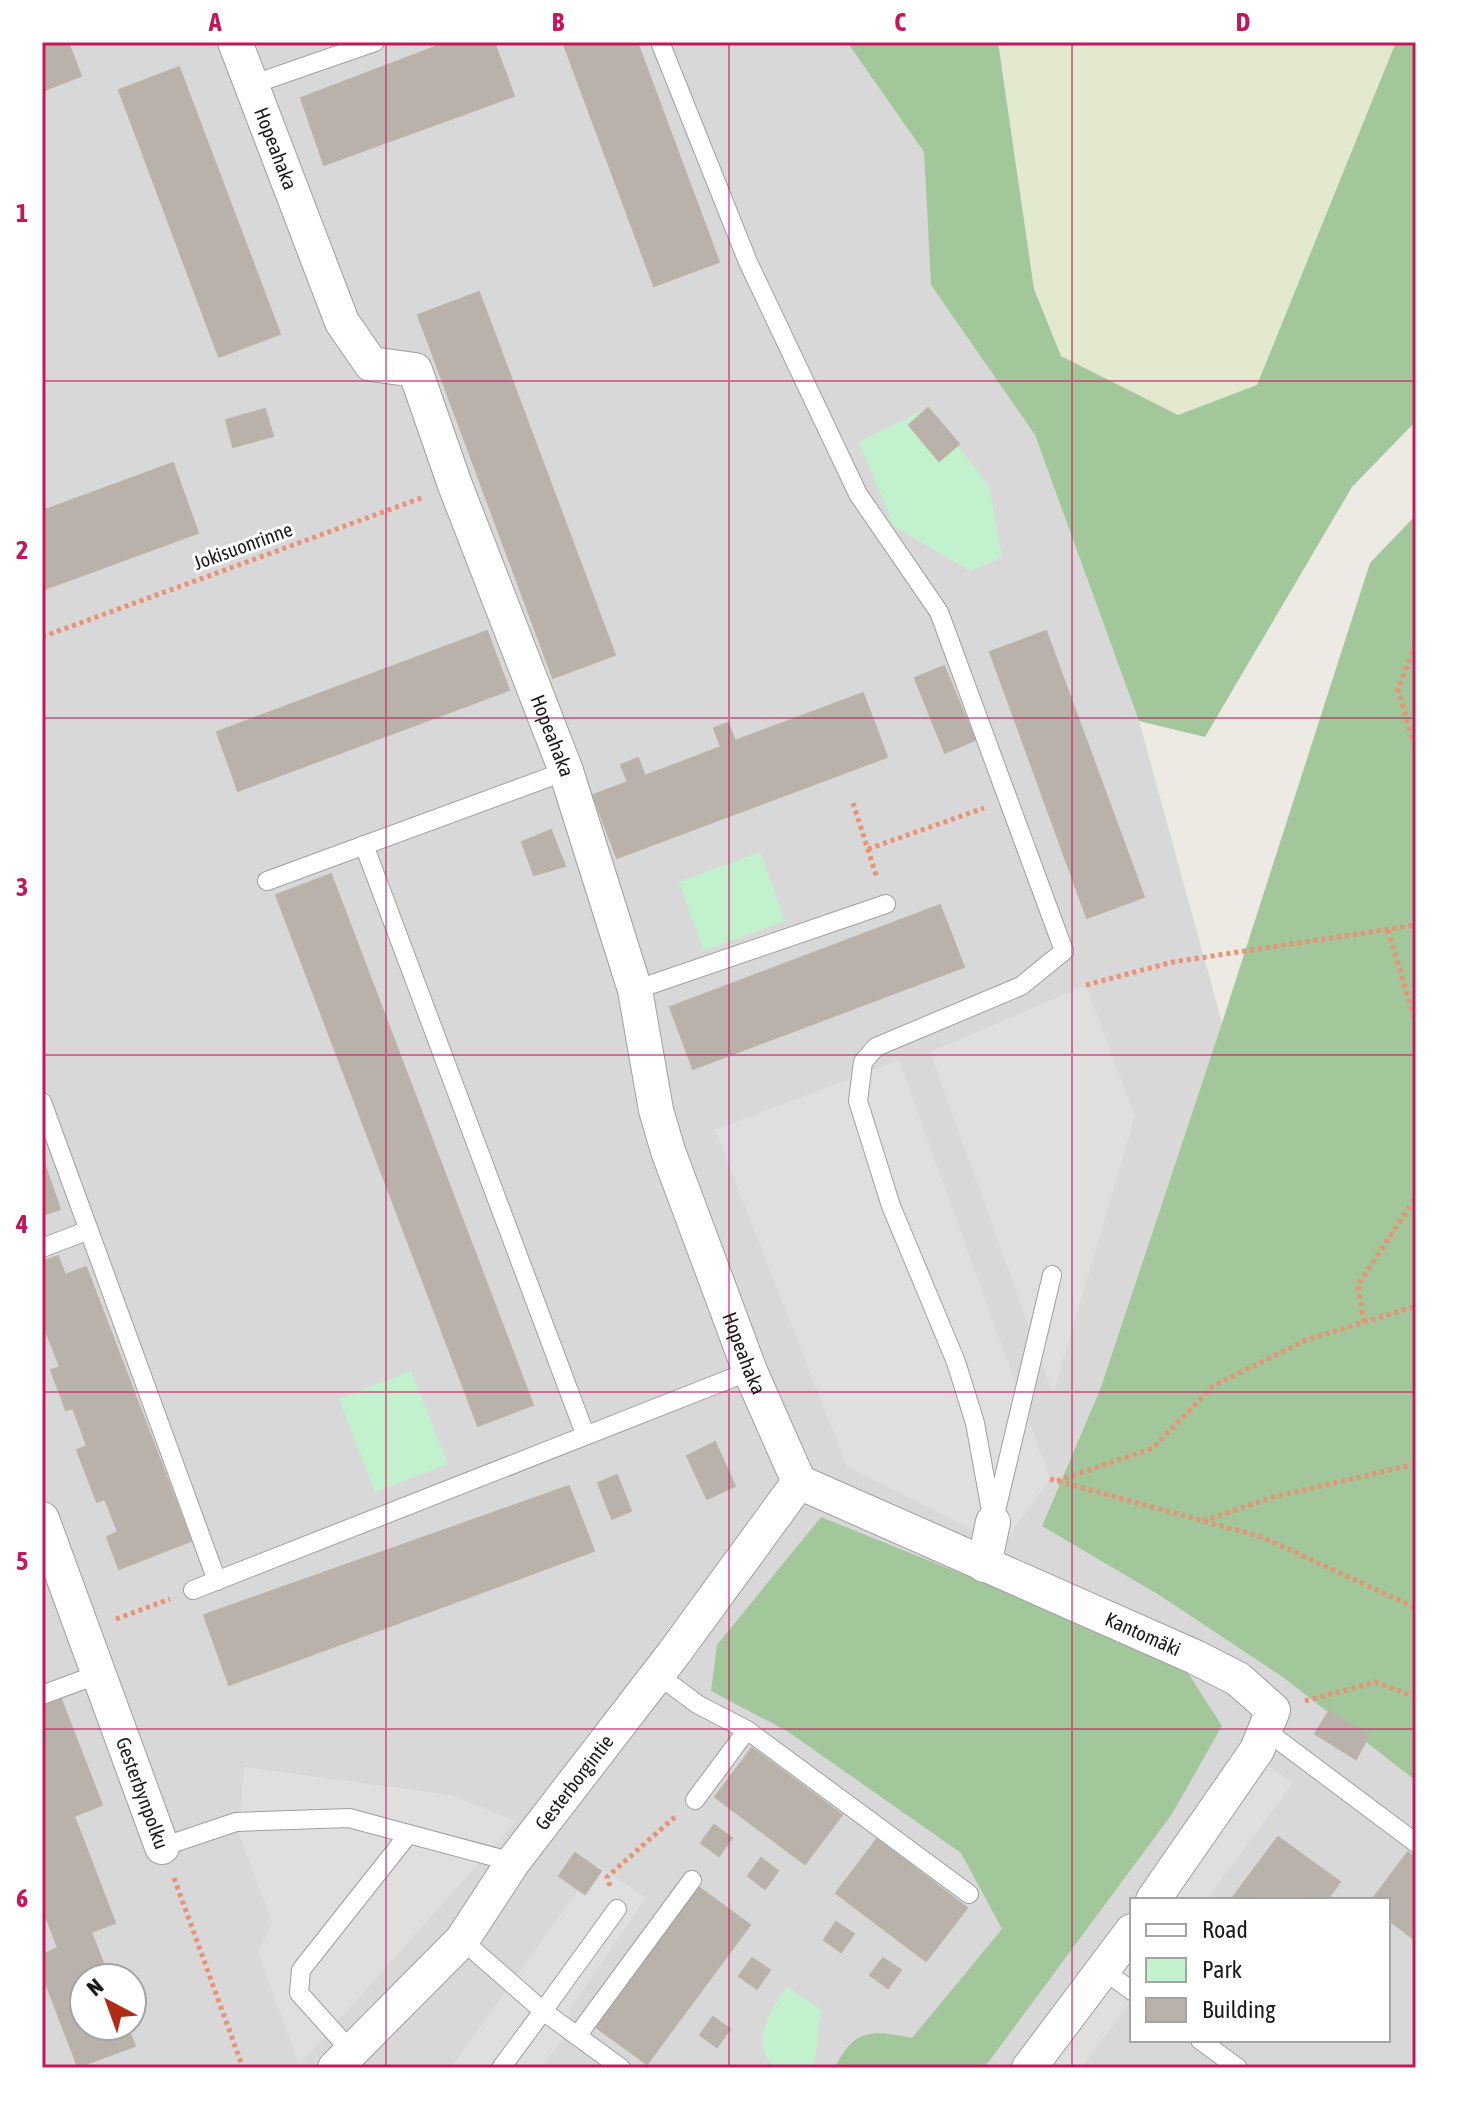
<svg xmlns="http://www.w3.org/2000/svg" width="1458" height="2110" viewBox="0 0 1458 2110" font-family="'Asap Condensed',sans-serif">
<style>
.residential{fill:#d9d8d8;fill-rule:evenodd}
.farmland{fill:#e3e9cf}
.forest{fill:#a1c79b}
.park{fill:#c2f2cd}
.parking{fill:#dfdfdf}
.building{fill:#b8b2ab;stroke:#bbb3a6;stroke-width:2}
.lines{fill:none;stroke-linecap:round;stroke-linejoin:round}
.service-casing{stroke:#9f9f9f;stroke-width:20}
.minor-casing{stroke:#9f9f9f;stroke-width:36}
.path{stroke:#e99275;stroke-width:5;stroke-dasharray:4 4;stroke-linecap:butt}
.service{stroke:#fff;stroke-width:18}
.minor{stroke:#fff;stroke-width:34}
.grid{fill:none;stroke:#c2185b;stroke-width:2;stroke-opacity:0.55}
.labels{text-anchor:middle;stroke-width:6;stroke-linejoin:round;paint-order:stroke}
.street-label{font-size:20px;fill:#1b1b1b;stroke:#fff}
.neatline{fill:none;stroke:#c2185b;stroke-width:3}
.grid-label{font-size:26px;text-anchor:middle;font-weight:bold;fill:#c2185b}
</style>
<rect width="100%" height="100%" fill="#eceae2"/>
<path class="residential" d="M42,42H847L924,152L931,285L1035,435L1139,721L1222,1023L1101,1387L1042,1525L1159,1595L1284,1678L1416,1781V2068H42ZM1132,1900H1388V2040H1132ZM84,1978H132V2026H84Z"/>
<polygon class="farmland" points="998,42 1396,42 1257,385 1178,415 1061,356 1034,289"/>
<g class="forest">
<polygon points="847,42 998,42 1034,289 1061,356 1178,415 1257,385 1396,42 1416,42 1416,421 1352,487 1205,737 1139,721 1035,435 931,285 924,152"/>
<polygon points="1416,515 1416,1781 1284,1678 1159,1595 1042,1526 1101,1387 1222,1023 1370,563"/>
<path d="M821,1517L1084,1623L1188,1673L1222,1726L1172,1814L984,2068H835C854,2028 872,2030 912,2038L1002,1929L961,1853L787,1731L711,1691L717,1645Z"/>
</g>
<g class="park">
<polygon points="928,408 989,486 1002,557 970,571 894,526 859,442"/>
<polygon points="760,852 785,921 704,951 679,882"/>
<polygon points="411,1371 448,1464 375,1492 339,1399"/>
<path d="M787,1987L821,2010L815,2060L811,2068H775C749,2042 770,2011 787,1987Z"/>
</g>
<g class="parking">
<polygon points="1086,985 1135,1117 1053,1394 930,1052"/>
<polygon points="899,1060 1050,1479 1002,1545 847,1467 715,1130"/>
<polygon points="1267,1764 1293,1783 1206,1900 1167,1900"/>
<polygon points="244,1767 451,1795 516,1821 299,2065 258,1952 272,1922 239,1835"/>
<polygon points="596,1865 646,1897 570,2009 568,2031 541,2068 451,2068"/>
<polygon points="1132,1947 1132,2000 1081,2068 1043,2068"/>
</g>
<g class="building">
<polygon points="42,42 68,42 81,76 42,91"/>
<polygon points="448,42 494,42 514,96 324,165 301,98"/>
<polygon points="563,42 637,42 719,262 654,286"/>
<polygon points="179,67 280,334 219,357 119,90"/>
<polygon points="479,292 615,655 553,678 418,315"/>
<polygon points="928,408 959,444 939,461 909,425"/>
<polygon points="265,409 273,436 233,447 226,420"/>
<polygon points="173,463 198,533 42,590 42,511"/>
<polygon points="487,631 509,690 238,791 217,732"/>
<polygon points="1046,631 1144,897 1087,918 990,652"/>
<polygon points="944,666 975,740 945,753 915,678"/>
<polygon points="863,693 887,757 617,858 593,795 628,782 621,765 638,758 645,776 721,747 714,728 728,723 735,741"/>
<polygon points="551,830 565,866 534,875 522,842"/>
<polygon points="331,874 533,1405 478,1426 276,895"/>
<polygon points="940,905 964,967 693,1069 670,1007"/>
<polygon points="42,1157 60,1209 42,1215"/>
<polygon points="58,1256 65,1275 86,1267 191,1541 119,1569 107,1537 118,1532 105,1499 97,1502 77,1450 87,1446 73,1408 66,1410 51,1370 60,1367 42,1321 42,1262"/>
<polygon points="715,1442 735,1486 707,1499 687,1456"/>
<polygon points="617,1475 631,1511 612,1519 598,1483"/>
<polygon points="569,1486 594,1551 229,1685 204,1615"/>
<polygon points="61,1699 102,1805 74,1816 115,1923 91,1932 109,1978 84,1978 84,2026 127,2026 135,2046 78,2067 42,1973 42,1955 58,1948 42,1906 42,1706"/>
<polygon points="1329,1711 1369,1735 1356,1759 1315,1734"/>
<polygon points="752,1748 842,1815 805,1864 715,1797"/>
<polygon points="714,1825 732,1838 719,1856 701,1843"/>
<polygon points="1278,1837 1340,1882 1327,1900 1231,1900"/>
<polygon points="877,1839 967,1908 926,1961 836,1893"/>
<polygon points="1408,1852 1416,1859 1416,1941 1388,1919 1388,1900 1372,1900"/>
<polygon points="575,1853 601,1871 585,1894 559,1876"/>
<polygon points="761,1858 778,1871 765,1889 748,1876"/>
<polygon points="697,1886 750,1925 647,2064 593,2025"/>
<polygon points="836,1922 854,1934 841,1952 824,1940"/>
<polygon points="752,1958 770,1970 757,1989 739,1976"/>
<polygon points="883,1958 901,1970 888,1988 870,1975"/>
<polygon points="713,2017 730,2029 717,2047 700,2035"/>
</g>
<g class="lines">
<defs>
<g id="service">
<polyline points="660,42 748,262 858,494 939,612 1064,951 1021,986 876,1047 863,1062 858,1101 891,1206 956,1362 975,1423 993,1522"/>
<polyline points="251,85 375,42"/>
<polyline points="364,845 585,1434"/>
<polyline points="267,881 566,771"/>
<polyline points="635,990 886,904"/>
<polyline points="42,1102 217,1581"/>
<polyline points="42,1248 89,1230"/>
<polyline points="995,1515 1052,1275"/>
<polyline points="193,1590 750,1371"/>
<polyline points="657,1674 697,1704 747,1730 969,1894"/>
<polyline points="42,1695 99,1674"/>
<polyline points="1265,1730 1416,1843"/>
<polyline points="695,1800 747,1730"/>
<polyline points="162,1847 236,1822 349,1818 513,1862"/>
<polyline points="617,1909 543,2011 621,2068"/>
<polyline points="462,1940 543,2011 501,2068"/>
<polyline points="1103,1970 1132,1991"/>
<polyline points="577,2036 692,1880"/>
<polyline points="1200,2040 1238,2068"/>
<polyline points="351,2051 299,1993 301,1970 407,1836"/>
</g>
<g id="minor">
<path id="s1" d="M235,42L342,322L371,364L415,370L455,485L566,771L635,990L656,1110L668,1151L750,1371L799,1482"/>
<path id="s2" d="M799,1482L1195,1657L1238,1679L1273,1710L1257,1750L1153,1900"/>
<path id="s3" d="M42,1519L162,1847"/>
<polyline points="984,1565 993,1522"/>
<path id="s4" d="M335,2068L462,1940L513,1862L674,1653L799,1482"/>
<polyline points="1029,2068 1132,1931"/>
</g>
</defs>
<use href="#service" class="service-casing"/>
<use href="#minor" class="minor-casing"/>
<g class="path">
<polyline points="42,637 424,497"/>
<polyline points="1416,644 1398,689 1416,751"/>
<polyline points="853,803 877,878"/>
<polyline points="868,849 984,808"/>
<polyline points="1388,930 1416,1023"/>
<polyline points="1086,985 1173,962 1416,925"/>
<polyline points="1364,1322 1358,1285 1416,1197"/>
<polyline points="1050,1479 1262,1537 1416,1608"/>
<polyline points="1057,1481 1153,1448 1213,1386 1306,1340 1416,1306"/>
<polyline points="1203,1521 1273,1497 1416,1464"/>
<polyline points="116,1619 170,1599"/>
<polyline points="1305,1701 1375,1682 1416,1697"/>
<polyline points="174,1878 243,2068"/>
<polyline points="610,1886 607,1877 676,1816"/>
</g>
<use href="#service" class="service"/>
<use href="#minor" class="minor"/>
</g>
<path class="grid" d="M386,42V2068M729,42V2068M1072,42V2068M42,381H1416M42,718H1416M42,1055H1416M42,1392H1416M42,1729H1416"/>
<g class="labels">
<g class="street-label">
<text dy="7" stroke="none"><textPath href="#s1" startOffset="114">Hopeahaka</textPath></text>
<text transform="translate(243 546) rotate(-20)" y="7">Jokisuonrinne</text>
<text dy="7" stroke="none"><textPath href="#s1" startOffset="786">Hopeahaka</textPath></text>
<text dy="7" stroke="none"><textPath href="#s1" startOffset="1434">Hopeahaka</textPath></text>
<text dy="7" stroke="none"><textPath href="#s2" startOffset="376">Kantomäki</textPath></text>
<text dy="7" stroke="none"><textPath href="#s4" startOffset="374">Gesterborgintie</textPath></text>
<text dy="7" stroke="none"><textPath href="#s3" startOffset="292">Gesterbynpolku</textPath></text>
</g>
</g>
<rect width="1458" height="2110" fill="none" stroke="#ffffff" stroke-width="88"/>
<rect x="1130" y="1898" width="260" height="144" fill="#ffffff" stroke="#a4a4a4" stroke-width="2"/>
<rect x="1146" y="1924" width="40" height="12" fill="#ffffff" stroke="#a4a4a4" stroke-width="2"/>
<text x="1202" y="1938" font-size="24" fill="#1b1b1b">Road</text>
<rect x="1146" y="1958" width="40" height="24" fill="#c2f2cd" stroke="#a4a4a4" stroke-width="2"/>
<text x="1202" y="1978" font-size="24" fill="#1b1b1b">Park</text>
<rect x="1146" y="1998" width="40" height="24" fill="#b8b2ab" stroke="#a4a4a4" stroke-width="2"/>
<text x="1202" y="2018" font-size="24" fill="#1b1b1b">Building</text>
<g transform="translate(108 2002) rotate(319)"><circle r="38" fill="#ffffff" stroke="#a4a4a4" stroke-width="2"/>
<path d="M0-6L14 30L0 20L-14 30Z" fill="#b12c16"/>
<text y="-12" font-size="22" font-weight="bold" text-anchor="middle" fill="#1b1b1b">N</text>
</g>
<rect x="44" y="44" width="1370" height="2022" class="neatline"/>
<g class="grid-label">
<text x="215" y="31">A</text>
<text x="558" y="31">B</text>
<text x="900" y="31">C</text>
<text x="1243" y="31">D</text>
<text x="22" y="222">1</text>
<text x="22" y="559">2</text>
<text x="22" y="896">3</text>
<text x="22" y="1233">4</text>
<text x="22" y="1570">5</text>
<text x="22" y="1907">6</text>
</g>
</svg>
